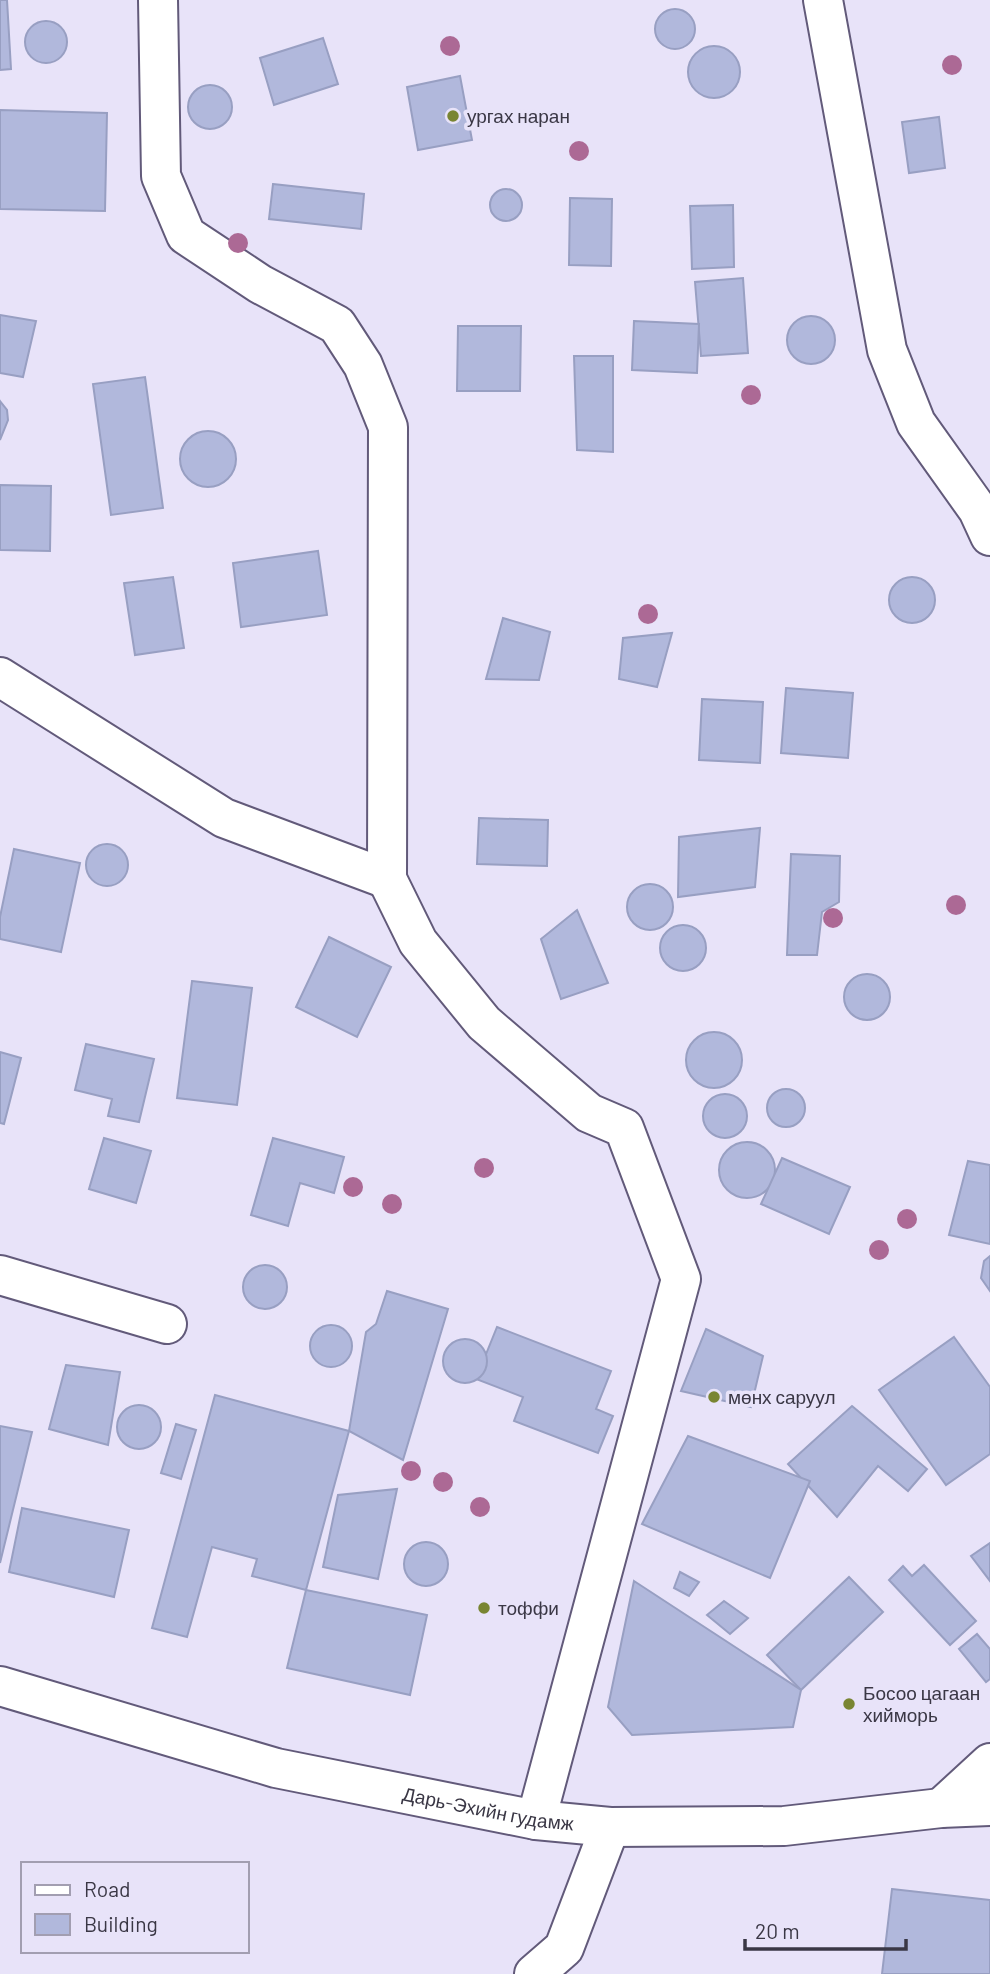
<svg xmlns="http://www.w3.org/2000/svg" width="990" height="1974" viewBox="0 0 990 1974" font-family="Barlow,sans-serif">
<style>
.building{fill:#b1b8dc;stroke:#989fc2;stroke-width:2}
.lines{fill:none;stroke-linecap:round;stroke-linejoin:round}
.minor-casing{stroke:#625a7a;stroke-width:42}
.major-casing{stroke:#625a7a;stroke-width:42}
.minor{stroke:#fff;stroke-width:38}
.major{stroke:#fff;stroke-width:38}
.tree{fill:#ac6995}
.poi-dot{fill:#798532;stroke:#e8e3f9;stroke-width:2.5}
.labels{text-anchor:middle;stroke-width:7;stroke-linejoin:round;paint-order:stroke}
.poi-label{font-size:19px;fill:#3a3745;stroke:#e8e3f9;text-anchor:start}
.street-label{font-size:19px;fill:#3a3745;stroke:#e8e3f9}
</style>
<rect width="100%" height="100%" fill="#e8e3f9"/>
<g class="building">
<polygon points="0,0 7,0 11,69 0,70"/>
<circle cx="675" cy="29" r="20"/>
<circle cx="46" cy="42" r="21"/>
<polygon points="323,38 338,84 274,105 260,58"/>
<circle cx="714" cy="72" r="26"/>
<polygon points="460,76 472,140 418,150 407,87"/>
<circle cx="210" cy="107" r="22"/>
<polygon points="0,110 107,113 105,211 0,209"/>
<polygon points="939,117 945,168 909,173 902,122"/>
<polygon points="273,184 364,194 361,229 269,219"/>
<circle cx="506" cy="205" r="16"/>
<polygon points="570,198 612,199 611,266 569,265"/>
<polygon points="733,205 734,267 692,269 690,206"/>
<polygon points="743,278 748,353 701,356 695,282"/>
<polygon points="0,315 36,321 23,377 0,373"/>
<circle cx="811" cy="340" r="24"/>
<polygon points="634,321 699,324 697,373 632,370"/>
<polygon points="458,326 521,326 520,391 457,391"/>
<polygon points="574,356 613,356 613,452 577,450"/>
<polygon points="145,377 163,508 111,515 93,384"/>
<polygon points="0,401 7,410 8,420 0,440"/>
<circle cx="208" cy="459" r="28"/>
<polygon points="0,485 51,486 50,551 0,550"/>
<polygon points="318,551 327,615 241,627 233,563"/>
<polygon points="173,577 184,648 135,655 124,583"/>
<circle cx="912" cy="600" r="23"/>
<polygon points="503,618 550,632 539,680 486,679"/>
<polygon points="672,633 657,687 619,679 623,638"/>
<polygon points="786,688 853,693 848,758 781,753"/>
<polygon points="702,699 763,702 760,763 699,760"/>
<polygon points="479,818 548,820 547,866 477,864"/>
<polygon points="760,828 755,887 678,897 679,837"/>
<circle cx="107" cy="865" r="21"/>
<polygon points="14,849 80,863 61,952 0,939 0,917"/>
<polygon points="791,854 840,856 839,902 822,912 817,955 787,955"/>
<circle cx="650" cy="907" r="23"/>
<polygon points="577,910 608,983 561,999 541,939"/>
<circle cx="683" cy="948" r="23"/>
<polygon points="329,937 391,967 357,1037 296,1007"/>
<circle cx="867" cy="997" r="23"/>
<polygon points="192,981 252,988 237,1105 177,1098"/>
<circle cx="714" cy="1060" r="28"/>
<polygon points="86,1044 154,1059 139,1122 108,1116 112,1099 75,1090"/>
<polygon points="0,1052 21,1058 4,1124 0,1123"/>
<circle cx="786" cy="1108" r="19"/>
<circle cx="725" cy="1116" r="22"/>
<polygon points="104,1138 151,1151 136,1203 89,1189"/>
<polygon points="273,1138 344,1157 334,1193 300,1183 288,1226 251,1215"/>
<circle cx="747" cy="1170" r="28"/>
<polygon points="782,1158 850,1187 829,1234 761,1204"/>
<polygon points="968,1161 990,1165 990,1244 949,1235"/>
<polygon points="990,1256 990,1291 981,1278 984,1261"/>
<circle cx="265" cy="1287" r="22"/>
<polygon points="387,1291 448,1309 403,1460 349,1431 366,1332 376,1324"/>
<circle cx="331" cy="1346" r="21"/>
<polygon points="497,1327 611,1371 596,1409 613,1416 598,1453 514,1421 523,1397 476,1379"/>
<polygon points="706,1329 763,1356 751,1407 681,1391"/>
<polygon points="954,1337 990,1387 990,1454 946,1485 879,1390"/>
<circle cx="465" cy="1361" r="22"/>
<polygon points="66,1365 120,1372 108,1445 49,1429"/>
<polygon points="215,1395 349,1431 306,1590 252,1576 257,1559 212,1547 187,1637 152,1628"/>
<circle cx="139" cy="1427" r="22"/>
<polygon points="852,1406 927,1469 908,1491 878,1466 837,1517 788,1464"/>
<polygon points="176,1424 196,1430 181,1479 161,1473"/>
<polygon points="0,1426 32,1432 0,1563"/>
<polygon points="688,1436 810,1481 770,1578 642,1524"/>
<polygon points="397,1489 378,1579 323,1567 338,1495"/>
<polygon points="22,1508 129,1530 114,1597 9,1572"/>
<circle cx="426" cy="1564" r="22"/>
<polygon points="990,1543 990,1581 971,1556"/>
<polygon points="924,1565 976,1621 950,1645 889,1580 903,1566 912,1576"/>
<polygon points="680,1572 699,1582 689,1596 674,1588"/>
<polygon points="849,1577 883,1612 801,1690 767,1655"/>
<polygon points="634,1581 801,1690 793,1727 632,1735 608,1707"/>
<polygon points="306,1590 427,1615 410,1695 287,1668"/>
<polygon points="724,1601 748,1618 730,1634 707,1615"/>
<polygon points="977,1634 990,1649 990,1679 986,1682 959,1649"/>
<polygon points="892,1889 990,1900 990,1974 882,1974"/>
</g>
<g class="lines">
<defs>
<g id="minor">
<polyline points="158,0 161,176 186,235 260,284 337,325 363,365 388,427 387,879 418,942 484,1023 589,1113 624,1128 681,1279 536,1820"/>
<polyline points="823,0 887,350 916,423 978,510 990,536"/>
<polyline points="0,677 224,818 387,879"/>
<polyline points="0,1275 167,1324"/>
<polyline points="941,1808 990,1763"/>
<polyline points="534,1974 564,1948 610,1827"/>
</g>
<g id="major">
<path id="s1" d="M0,1686L276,1768L536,1820L610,1827L784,1826L941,1808L990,1806"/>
</g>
</defs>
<use href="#minor" class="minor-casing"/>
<use href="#major" class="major-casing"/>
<use href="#minor" class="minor"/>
<use href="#major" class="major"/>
</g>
<g class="tree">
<circle cx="450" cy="46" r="10"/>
<circle cx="952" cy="65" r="10"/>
<circle cx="579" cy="151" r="10"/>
<circle cx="238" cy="243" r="10"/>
<circle cx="751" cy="395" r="10"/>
<circle cx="648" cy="614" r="10"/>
<circle cx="956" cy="905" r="10"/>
<circle cx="833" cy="918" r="10"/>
<circle cx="484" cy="1168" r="10"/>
<circle cx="353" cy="1187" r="10"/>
<circle cx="392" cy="1204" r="10"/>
<circle cx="907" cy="1219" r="10"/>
<circle cx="879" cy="1250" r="10"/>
<circle cx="411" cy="1471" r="10"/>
<circle cx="443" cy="1482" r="10"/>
<circle cx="480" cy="1507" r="10"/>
</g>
<g class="poi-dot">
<circle cx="453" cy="116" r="7"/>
<circle cx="714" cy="1397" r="7"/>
<circle cx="484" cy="1608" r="7"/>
<circle cx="849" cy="1704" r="7"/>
</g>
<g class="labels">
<g class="poi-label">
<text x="467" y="123">ургах наран</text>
<text x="728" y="1404">мөнх саруул</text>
<text x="498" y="1615">тоффи</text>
<text x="863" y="1700">Босоо цагаан<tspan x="863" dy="22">хийморь</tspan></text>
</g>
<g class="street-label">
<text dy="7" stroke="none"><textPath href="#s1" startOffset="504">Дарь-Эхийн гудамж</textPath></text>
</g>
</g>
<rect x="21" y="1862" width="228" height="91" fill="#e8e3f9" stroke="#a29eb1" stroke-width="2"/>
<rect x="35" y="1885" width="35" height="10" fill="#ffffff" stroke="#a29eb1" stroke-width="2"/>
<text x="84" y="1897" font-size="21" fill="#3a3745">Road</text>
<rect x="35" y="1914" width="35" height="21" fill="#b1b8dc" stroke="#a29eb1" stroke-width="2"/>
<text x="84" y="1932" font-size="21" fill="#3a3745">Building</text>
<path d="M745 1939v10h161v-10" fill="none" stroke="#3a3745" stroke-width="3.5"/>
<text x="755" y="1939" font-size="21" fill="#3a3745" stroke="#e8e3f9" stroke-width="5" paint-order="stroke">20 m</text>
</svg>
